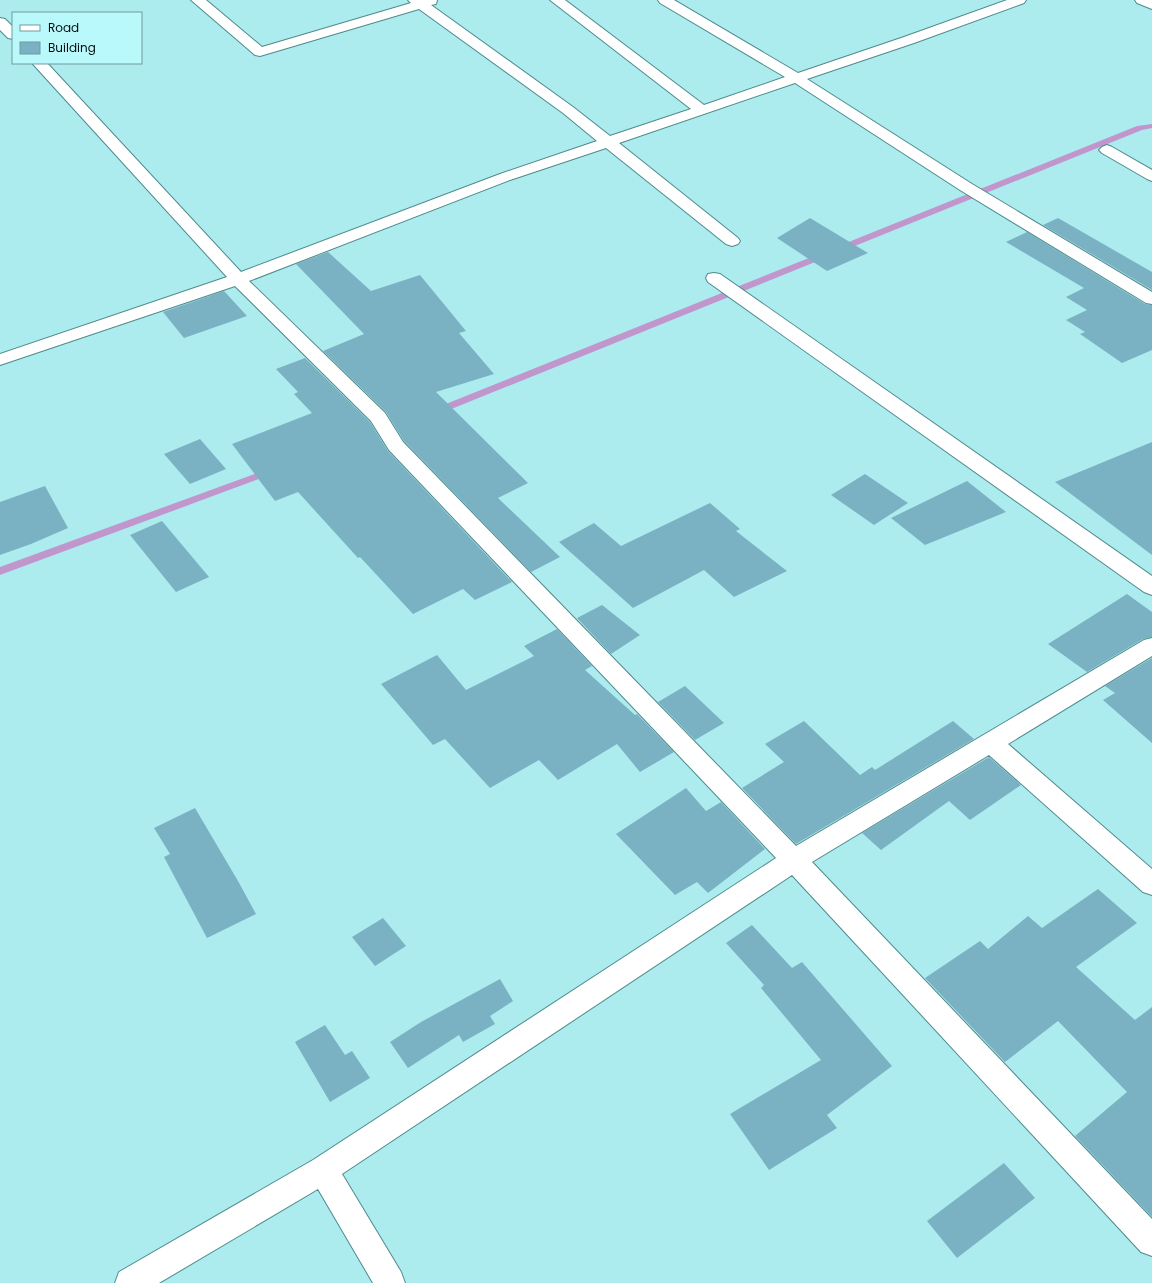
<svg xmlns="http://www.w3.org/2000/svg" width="1152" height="1283" viewBox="0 0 1152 1283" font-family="Poppins,sans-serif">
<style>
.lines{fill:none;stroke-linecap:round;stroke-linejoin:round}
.stream{fill:#c196cd;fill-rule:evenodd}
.building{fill:#7ab2c3}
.minor-casing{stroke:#4d8a8c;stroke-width:2}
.minor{fill:#fff;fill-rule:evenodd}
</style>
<rect width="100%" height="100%" fill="#adecee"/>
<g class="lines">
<g class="stream">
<polygon points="1152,124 1152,128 1142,130 439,414 431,414 430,412 431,410 1137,126"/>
<polygon points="271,468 275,469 276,471 275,473 0,575 0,567"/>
</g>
</g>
<g class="building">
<polygon points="810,218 868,253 827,271 777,238"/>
<polygon points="1058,218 1152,272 1152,290 1043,225"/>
<polygon points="1027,232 1145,304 1152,305 1152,350 1122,363 1080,334 1085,332 1066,320 1087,310 1066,297 1084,288 1006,242"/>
<polygon points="328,252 371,291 420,275 466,331 459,333 494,374 436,392 528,483 498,498 560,557 531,572 404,441 386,412 323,351 364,334 296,264"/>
<polygon points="224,291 247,316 184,338 163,312"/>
<polygon points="305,358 370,422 388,451 512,582 475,600 463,589 413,614 360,557 358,558 298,492 275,501 232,444 312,413 294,394 298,392 276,369"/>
<polygon points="200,439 226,469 190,484 164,454"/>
<polygon points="1152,442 1152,555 1055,482"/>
<polygon points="865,474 908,503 874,525 831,495"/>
<polygon points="967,481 1006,512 925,545 891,518"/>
<polygon points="45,486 68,528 31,544 0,555 0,502"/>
<polygon points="710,503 740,529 736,531 787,571 734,597 704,570 633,608 559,542 594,523 621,546"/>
<polygon points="162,521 209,577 176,592 130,535"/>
<polygon points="1127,594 1152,612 1152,637 1143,639 1087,672 1048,644"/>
<polygon points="602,605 640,635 611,654 577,618"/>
<polygon points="557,629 592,666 585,670 635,715 637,714 674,752 640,772 617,744 558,780 539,760 490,788 445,739 433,745 381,684 437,655 466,690 534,656 524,646"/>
<polygon points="1152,658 1152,743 1103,700 1115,693 1105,686"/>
<polygon points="685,686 724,723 695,740 658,702"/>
<polygon points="804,721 860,775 872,767 875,770 953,721 974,739 796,844 742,788 784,762 765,744"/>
<polygon points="989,757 1021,785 970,820 949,801 881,850 862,833"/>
<polygon points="686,788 706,811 721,802 765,849 708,893 697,882 675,895 616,834"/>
<polygon points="195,808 238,881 256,914 207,938 164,857 170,854 154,828"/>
<polygon points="1098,889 1137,923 1076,967 1135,1020 1152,1007 1152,1217 1075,1136 1127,1092 1058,1021 1005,1062 925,978 980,941 988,949 1028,916 1042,928"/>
<polygon points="383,918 406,946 375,966 352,937"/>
<polygon points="752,925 792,968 802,962 892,1066 827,1115 837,1128 769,1170 730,1114 821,1060 761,988 764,985 726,943"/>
<polygon points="500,979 513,1001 490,1016 495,1024 463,1042 459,1035 408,1068 390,1042 421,1022"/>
<polygon points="325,1025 345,1055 352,1051 370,1078 330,1102 295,1042"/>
<polygon points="1004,1163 1035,1198 957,1258 927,1221"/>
</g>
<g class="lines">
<defs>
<g id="minor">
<polygon points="191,0 206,0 262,47 411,3 408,0 437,0 436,4 431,5 573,107 610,136 691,109 550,0 565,0 704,105 785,77 660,3 658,0 674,0 798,73 904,37 1007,0 1026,0 1024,3 914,43 807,79 972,184 1152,292 1152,304 1146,303 960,190 795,83 619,143 738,238 740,241 738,244 732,246 726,244 606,148 510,180 249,281 385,413 403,442 796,846 1144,640 1152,638 1152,656 1008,744 1152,869 1152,895 1143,892 989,755 812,862 1152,1219 1152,1256 1141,1252 792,875 342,1174 401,1272 405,1283 373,1283 318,1189 159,1283 115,1283 119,1272 313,1160 776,858 389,450 371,421 235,286 0,365 0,354 227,277 32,63 47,63 241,272 500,174 597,141 563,113 419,9 260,56 255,55"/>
<polygon points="1135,0 1152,0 1152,9 1137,3"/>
<polygon points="0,18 5,19 13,27 13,39 8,38 0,30"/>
<polygon points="1107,145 1112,147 1152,170 1152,181 1147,179 1102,153 1099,150 1102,147"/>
<polygon points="714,273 720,274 1152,576 1152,595 1144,592 708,282 706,278 708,274"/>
</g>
</defs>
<use href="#minor" class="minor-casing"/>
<use href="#minor" class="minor"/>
</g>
<rect x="12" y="12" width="130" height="52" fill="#baf9fb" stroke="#709b9d"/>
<rect x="20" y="25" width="20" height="6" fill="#ffffff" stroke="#709b9d"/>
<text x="48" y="32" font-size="12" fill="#000f10">Road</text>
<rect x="20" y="42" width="20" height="12" fill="#7ab2c3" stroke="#709b9d"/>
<text x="48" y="52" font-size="12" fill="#000f10">Building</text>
</svg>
